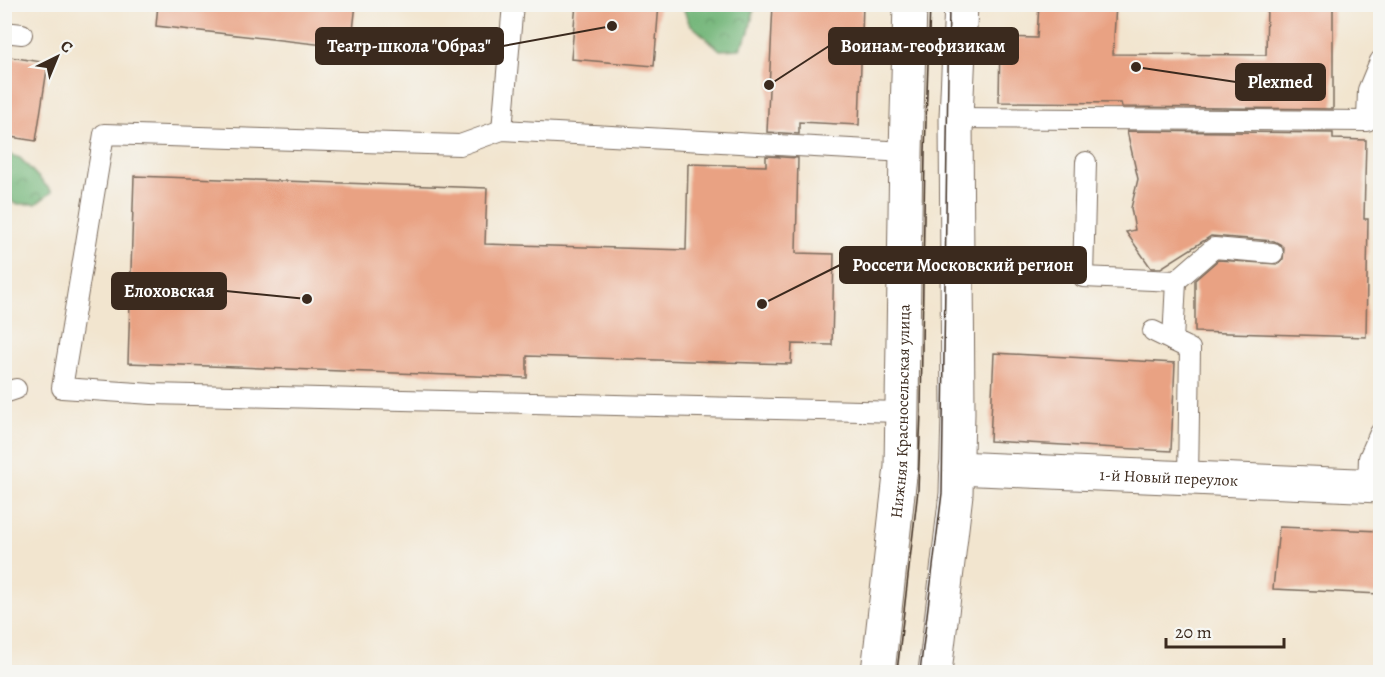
<svg xmlns="http://www.w3.org/2000/svg" width="1385" height="677" viewBox="0 0 1385 677" font-family="Alegreya,serif">
<style>
.forest{fill:url(#forest-crowns);stroke:#57704c;stroke-width:1.5}
.building{fill:#e9a283}
.lines{fill:none;stroke-linecap:round;stroke-linejoin:round}
.service-casing{stroke:#7b6b5c;stroke-width:22}
.minor-casing{stroke:#7b6b5c;stroke-width:35}
.tertiary-casing{stroke:#7b6b5c;stroke-width:35}
.service{stroke:#fff;stroke-width:20}
.minor{stroke:#fff;stroke-width:33}
.tertiary{stroke:#fff;stroke-width:33}
.tram{stroke:#3b2a1e;stroke-width:1.5}
.labels{text-anchor:middle;stroke-width:5;stroke-linejoin:round;paint-order:stroke}
.street-label{font-size:16px;fill:#3b2a1e;stroke:#f6f6f2}
.leader{fill:none;stroke:#3b2a1e;stroke-width:2}
.callout-dot{fill:#3b2a1e;stroke:#f6f6f2;stroke-width:2}
.callout{fill:#3b2a1e;stroke:#3b2a1e;stroke-width:2}
.callout-label{font-size:18px;text-anchor:middle;font-weight:bold;fill:#fff}
</style>
<defs>
<pattern id="forest-crowns" width="20" height="18" patternUnits="userSpaceOnUse" patternTransform="scale(1.5)"><rect width="20" height="18" fill="#73b679"/><path d="M2 6a3 3 0 1 1 6 0M12 15a3 3 0 1 1 6 0" fill="none" stroke="#609463"/></pattern>
</defs>
<rect width="100%" height="100%" fill="#f6f6f2"/>
<filter id="ink" filterUnits="userSpaceOnUse"><feTurbulence type="fractalNoise" baseFrequency=".0167" numOctaves="2"/><feDisplacementMap in="SourceGraphic" scale="12" xChannelSelector="R" yChannelSelector="G"/><feConvolveMatrix kernelMatrix="1 2 1 2 8 2 1 2 1" color-interpolation-filters="sRGB"/></filter>
<filter id="wash" filterUnits="userSpaceOnUse"><feTurbulence type="fractalNoise" baseFrequency=".008" numOctaves="4" result="noise"/><feDisplacementMap in="SourceGraphic" scale="24" xChannelSelector="R" yChannelSelector="G"/><feGaussianBlur stdDeviation="1.35" result="paint"/><feColorMatrix in="noise" values="0 0 0 0 0 0 0 0 0 0 0 0 0 0 0 0 0 1.4 0 .05"/><feComposite in="paint" operator="in"/></filter>
<g filter="url(#wash)">
<rect width="100%" height="100%" fill="#f2e5cf"/>
<g class="forest">
<polygon points="682,5 682,4 755,5 749,32 740,49 720,50 689,23"/>
<polygon points="4,153 20,158 52,192 36,204 15,204 5,195"/>
</g>
<g id="blocks">
<g class="building">
<polygon points="158,4 356,4 351,48 156,26"/>
<polygon points="576,4 659,4 654,66 571,59"/>
<polygon points="773,4 863,4 859,125 799,122 799,134 767,132"/>
<polygon points="1039,4 1116,4 1113,54 1266,55 1267,4 1333,4 1333,109 1122,107 1121,103 999,102 1000,37 1037,38"/>
<polygon points="4,56 48,63 36,141 4,136"/>
<polygon points="1127,131 1333,133 1333,139 1366,140 1364,219 1368,219 1366,337 1195,332 1195,280 1218,260 1278,264 1283,259 1284,248 1280,244 1274,241 1211,236 1161,268 1151,268 1126,232 1135,230 1131,208 1138,179"/>
<polygon points="766,156 798,158 796,253 834,254 832,345 792,344 791,364 527,356 527,378 128,363 134,176 487,188 485,244 686,250 688,164 766,166"/>
<polygon points="994,353 1175,363 1171,451 990,441"/>
<polygon points="1279,527 1380,531 1380,594 1273,589"/>
</g>
</g>
</g>
<g filter="url(#ink)">
<use href="#blocks" fill-opacity="0" stroke="#7b6b5c" stroke-width="1.5"/>
<g class="lines">
<defs>
<g id="service">
<polyline points="4,32 22,34"/>
<polyline points="956,118 1367,121 1368,90 1380,61"/>
<polyline points="502,130 513,4"/>
<polyline points="1086,162 1083,277 1176,281 1214,248 1273,253"/>
<polyline points="1153,331 1190,349 1188,478"/>
<polyline points="1173,341 1176,281"/>
<polyline points="4,393 16,389"/>
<polyline points="903,412 152,394 62,388 104,134 460,145 502,130 906,152"/>
<polyline points="1368,486 1369,458 1380,433"/>
</g>
<g id="minor">
<path id="s1" d="M956,468L1380,486"/>
</g>
<g id="tertiary">
<path id="s2" d="M878,672L901,467L906,152L910,4"/>
<polyline points="935,672 956,494 958,413 956,118 961,4"/>
</g>
</defs>
<use href="#service" class="service-casing"/>
<use href="#minor" class="minor-casing"/>
<use href="#tertiary" class="tertiary-casing"/>
<use href="#service" class="service"/>
<use href="#minor" class="minor"/>
<use href="#tertiary" class="tertiary"/>
<g class="tram">
<polyline points="897,672 918,490 921,412 925,152 930,4"/>
<polyline points="920,672 942,493 949,4"/>
</g>
</g>
</g>
<g class="labels">
<g class="street-label">
<text dy="6" stroke="none"><textPath href="#s2" startOffset="262">Нижняя Красносельская улица</textPath></text>
<text dy="6" stroke="none"><textPath href="#s1" startOffset="213">1-й Новый переулок</textPath></text>
</g>
</g>
<path class="leader" d="M612 26L503 46M769 85L829 46M1136 67L1236 82M762 304L840 265M307 299L226 291"/>
<g class="callout-dot">
<circle cx="612" cy="26" r="6"/>
<circle cx="769" cy="85" r="6"/>
<circle cx="1136" cy="67" r="6"/>
<circle cx="762" cy="304" r="6"/>
<circle cx="307" cy="299" r="6"/>
</g>
<g class="callout">
<rect x="316" y="28" width="187" height="36" rx="6"/>
<rect x="829" y="28" width="189" height="36" rx="6"/>
<rect x="1236" y="64" width="89" height="36" rx="6"/>
<rect x="840" y="247" width="246" height="36" rx="6"/>
<rect x="112" y="273" width="114" height="36" rx="6"/>
</g>
<g class="callout-label">
<text x="409" y="52">Театр-школа "Образ"</text>
<text x="923" y="52">Воинам-геофизикам</text>
<text x="1280" y="88">Plexmed</text>
<text x="963" y="271">Россети Московский регион</text>
<text x="169" y="297">Елоховская</text>
</g>
<rect width="1385" height="677" fill="none" stroke="#f6f6f2" stroke-width="24"/>
<g transform="translate(57 57) rotate(43)" stroke="#f6f6f2" stroke-width="4.5" paint-order="stroke">
<path d="M0-4.5L10 22L0 15L-10 22Z" fill="#3b2a1e"/>
<text y="-9" font-size="16" font-weight="bold" text-anchor="middle" fill="#3b2a1e">С</text>
</g>
<path d="M1166 638v9h118v-9" fill="none" stroke="#3b2a1e" stroke-width="3"/>
<text x="1175" y="638" font-size="18" fill="#3b2a1e" stroke="#f6f6f2" stroke-width="4.5" paint-order="stroke">20 m</text>
</svg>
